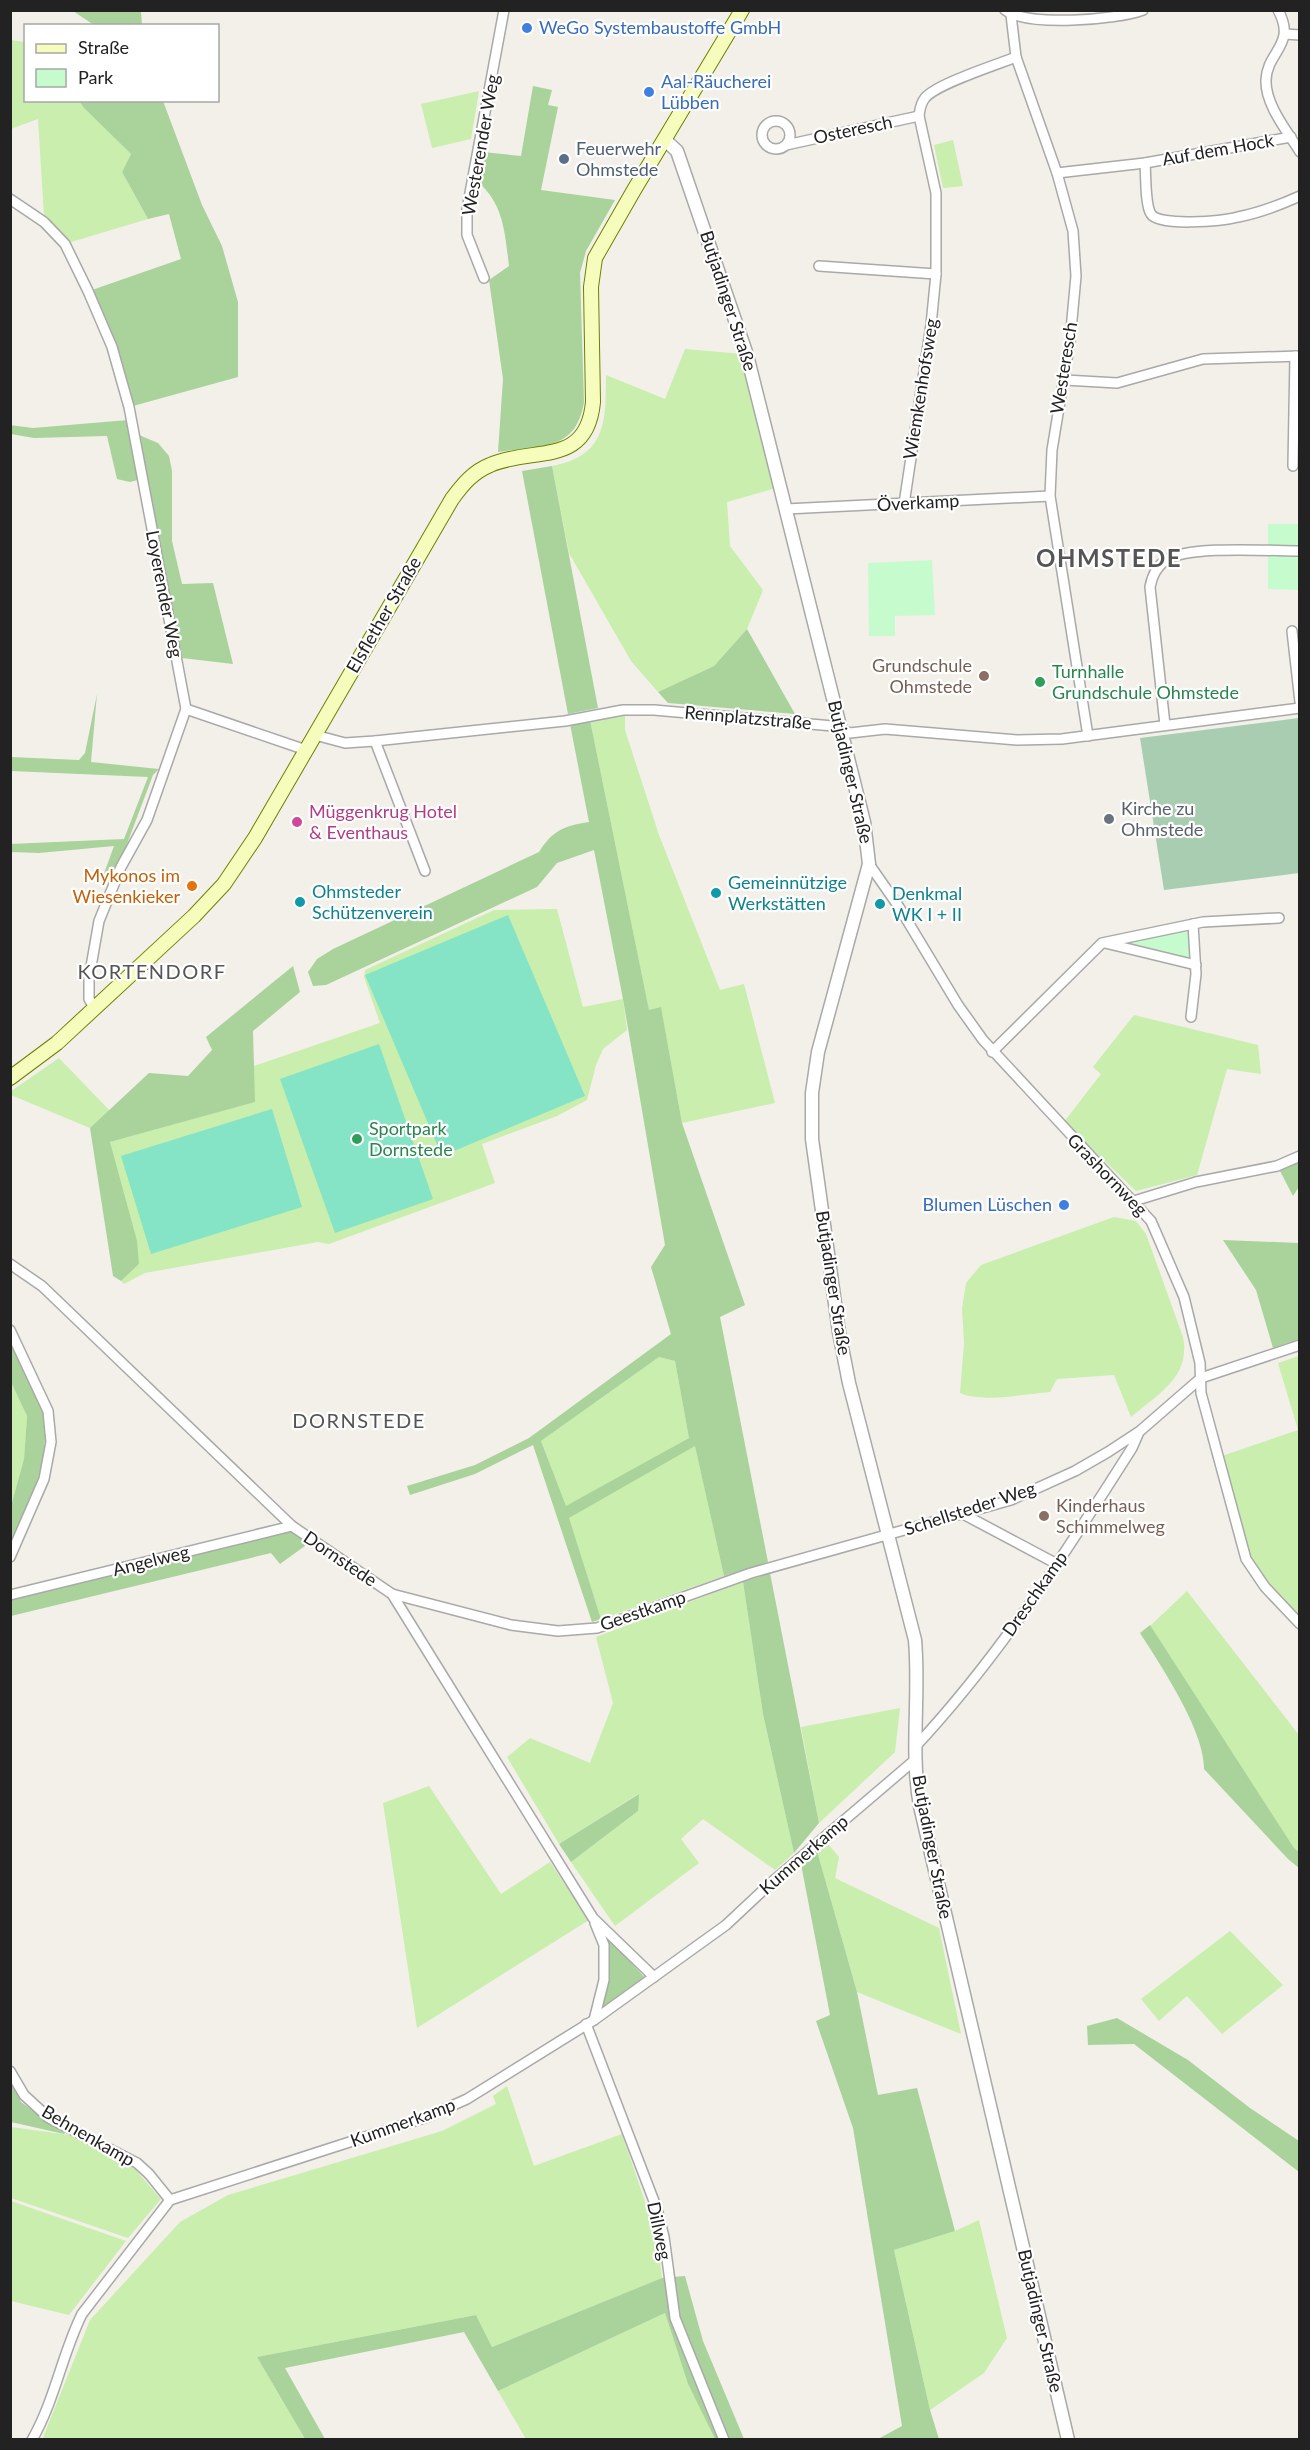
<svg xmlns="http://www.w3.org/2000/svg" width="1310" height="2450" viewBox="0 0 1310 2450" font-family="Lato,sans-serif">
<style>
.grass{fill:#c9eead}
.forest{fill:#a9d39b;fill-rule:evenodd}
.cemetery{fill:#a8cdb0}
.park{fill:#c6fccd}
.pitch{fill:#84e4c5}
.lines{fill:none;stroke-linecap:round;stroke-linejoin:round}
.minor-casing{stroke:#a9a9a9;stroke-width:12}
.tertiary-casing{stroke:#a9a9a9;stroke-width:15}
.secondary-casing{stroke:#6c8200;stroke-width:16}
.minor{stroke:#fff;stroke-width:9}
.tertiary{stroke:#fff;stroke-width:12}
.secondary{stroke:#f6fdbc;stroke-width:14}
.shop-dot{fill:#3f7fe0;stroke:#fff;stroke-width:2}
.service-dot{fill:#5c6f8a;stroke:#fff;stroke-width:2}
.education-dot{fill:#8d6e63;stroke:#fff;stroke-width:2}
.leisure-dot{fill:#2e9e5b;stroke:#fff;stroke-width:2}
.worship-dot{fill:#6b7280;stroke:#fff;stroke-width:2}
.hotel-dot{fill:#d1479c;stroke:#fff;stroke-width:2}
.food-dot{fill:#e8710a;stroke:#fff;stroke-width:2}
.culture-dot{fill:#0f9aa8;stroke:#fff;stroke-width:2}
.labels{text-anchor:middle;stroke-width:4.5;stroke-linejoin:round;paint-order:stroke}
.shop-label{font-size:18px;fill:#366cbe;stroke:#fff;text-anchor:start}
.street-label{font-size:18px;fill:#222;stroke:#fff}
.service-label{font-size:18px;fill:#4e5e75;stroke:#fff;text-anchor:start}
.education-label{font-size:18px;fill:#785e54;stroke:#fff;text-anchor:end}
.leisure-label{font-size:18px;fill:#27864d;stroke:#fff;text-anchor:start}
.worship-label{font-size:18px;fill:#5b616d;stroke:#fff;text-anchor:start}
.hotel-label{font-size:18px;fill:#b23c85;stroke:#fff;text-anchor:start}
.food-label{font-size:18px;fill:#c56008;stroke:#fff;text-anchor:end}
.culture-label{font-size:18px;fill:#0d838f;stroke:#fff;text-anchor:start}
.neighbourhood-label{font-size:20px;letter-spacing:1.5px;fill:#555;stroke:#fff}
.district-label{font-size:24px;font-weight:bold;letter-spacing:1.5px;fill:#555;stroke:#fff}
</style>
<rect width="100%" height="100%" fill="#f2f0e9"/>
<g class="grass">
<polygon points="10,40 25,42 26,100 79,101 84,108 131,154 122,172 148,219 71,242 44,216 38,119 11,129"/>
<polygon points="479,91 471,139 432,148 421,104"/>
<polygon points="953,140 963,186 943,188 934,145"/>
<path d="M685,349L743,354L776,488L727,502L730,546L763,590L747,629L714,666L658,692L631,661L569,553L552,466C606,456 606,422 606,375L665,399Z"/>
<polygon points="625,714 625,730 659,835 720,990 744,984 775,1103 682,1123 661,1008 649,1011 590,720"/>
<polygon points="557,909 583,1007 623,999 627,1030 603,1049 596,1065 587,1100 557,1116 482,1144 495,1183 329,1244 318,1242 145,1273 124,1284 121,1281 139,1264 110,1142 254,1102 254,1066 380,1023 364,977 365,970 494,910"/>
<polygon points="1134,1015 1258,1045 1261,1074 1227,1069 1197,1175 1136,1191 1064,1122 1101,1074 1093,1067"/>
<polygon points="59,1058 110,1111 90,1128 11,1095 10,1092"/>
<path d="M1114,1217L1136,1221L1146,1234L1183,1337C1191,1377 1158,1394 1131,1417L1114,1375L1057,1379L1050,1392C1024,1394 983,1403 960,1393L964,1343L962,1308L966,1283L981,1265Z"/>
<polygon points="1299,1356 1299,1618 1260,1574 1245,1545 1222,1456 1298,1430 1278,1363"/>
<polygon points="659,1357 675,1361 689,1438 566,1507 541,1441"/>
<polygon points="11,1382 27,1416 24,1459 11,1506"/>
<polygon points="695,1445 724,1576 601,1619 568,1518"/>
<polygon points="743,1582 763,1714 794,1853 775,1870 703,1819 681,1839 699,1863 615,1926 571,1862 638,1811 638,1794 559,1844 507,1757 530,1738 590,1763 613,1703 596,1637"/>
<polygon points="1187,1591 1299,1735 1299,1852 1294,1848 1150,1626"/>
<polygon points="900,1708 895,1752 819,1823 801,1727"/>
<polygon points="429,1786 501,1894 550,1862 589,1920 417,2028 383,1803"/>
<polygon points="827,1843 839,1857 835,1878 939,1928 961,2034 857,1992 817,1851"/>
<polygon points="1230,1931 1283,1985 1222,2034 1187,1996 1159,2021 1141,1999"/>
<polygon points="507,2086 534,2166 622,2134 657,2237 662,2278 492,2347 476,2315 257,2357 305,2439 42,2440 90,2320 180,2222 228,2195 442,2131 496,2104 493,2096"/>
<polygon points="11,2127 70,2135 133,2167 161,2199 128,2238 11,2198"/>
<polygon points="11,2201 126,2241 69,2315 11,2301"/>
<polygon points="979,2220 1007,2338 984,2373 930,2410 894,2250 955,2231"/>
<polygon points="665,2313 688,2384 715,2439 526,2439 498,2391"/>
</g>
<g class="forest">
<polygon points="73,11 141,11 142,25 94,25"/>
<path d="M533,86L552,90L548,105L558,107L541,190L615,200L586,251L580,273L584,402C576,452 539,446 498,452L503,379L489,280L509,266C505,234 504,204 478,182L483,152L521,156Z"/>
<polygon points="79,101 163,101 202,205 222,246 238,302 238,377 133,406 115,346 92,290 181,259 169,214 148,219 122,172 131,154 84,108"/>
<polygon points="128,420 138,480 130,482 117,479 107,436 34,438 11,434 10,425 33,428"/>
<polygon points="139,435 158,443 169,456 172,471 172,541 182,584 213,583 233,664 182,658"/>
<polygon points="552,466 598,708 568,714 522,471"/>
<polygon points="747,629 795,714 668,703 658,692 714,666"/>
<polygon points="97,694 91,762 159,769 153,775 119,865 102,879 114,846 39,853 11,852 10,844 124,839 148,777 11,771 11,757 79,760 85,753"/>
<path d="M590,720L649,1010L661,1007L682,1123L745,1305L720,1317L768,1562L724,1576L695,1446L569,1518L601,1619L592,1622L533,1445L475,1474L410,1495L407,1486L475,1465L529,1438L671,1334L651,1267L665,1245L623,999L594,850L557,863L537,887L326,985L313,986L308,972L317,959L333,949L539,852C553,830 564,826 589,822L570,724ZM659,1357L675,1361L689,1438L566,1506L541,1441Z"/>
<polygon points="293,966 300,992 253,1031 255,1102 110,1142 137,1241 139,1264 121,1281 113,1276 90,1128 149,1073 188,1076 212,1050 206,1037"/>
<polygon points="1299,1161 1299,1187 1293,1196 1280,1171"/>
<polygon points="1223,1240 1299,1243 1299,1339 1273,1348 1256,1290"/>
<path d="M11,1343C19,1361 40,1397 43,1414C52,1461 28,1505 10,1547L11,1506L24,1459L27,1416L11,1382Z"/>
<polygon points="290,1530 309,1543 280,1564 271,1553 11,1616 10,1599"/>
<polygon points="770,1573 819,1823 794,1853 763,1714 743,1582"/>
<path d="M1150,1625L1294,1848L1299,1852V1868L1288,1859L1204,1769C1205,1731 1161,1666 1140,1633Z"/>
<polygon points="639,1794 638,1811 571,1862 559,1844"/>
<polygon points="817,1851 857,1992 878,2095 917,2088 955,2231 894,2250 930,2410 939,2439 878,2439 902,2426 853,2128 816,2021 830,2015 801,1864"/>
<polygon points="603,1932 646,1979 600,2013"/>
<polygon points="1117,2018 1188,2060 1250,2108 1299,2141 1299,2172 1134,2044 1088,2045 1087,2026"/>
<polygon points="13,2084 21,2102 46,2120 67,2130 64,2134 11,2122 11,2086"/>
<polygon points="685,2276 703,2341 744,2439 715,2439 688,2384 665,2313 498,2391 464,2332 285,2368 325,2439 305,2439 257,2357 476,2315 492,2347 662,2278"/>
</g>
<polygon class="cemetery" points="1299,718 1299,873 1164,890 1140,738"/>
<g class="park">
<polygon points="1268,524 1299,524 1299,590 1268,589"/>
<polygon points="932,560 935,615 895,616 895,636 869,636 868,563"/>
<polygon points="1189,929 1191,959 1120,943"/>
</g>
<g class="pitch">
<polygon points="508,915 585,1096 442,1156 365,975"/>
<polygon points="379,1044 433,1199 335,1233 280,1079"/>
<polygon points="272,1109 302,1207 151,1254 121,1156"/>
</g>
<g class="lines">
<defs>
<g id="minor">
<path d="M1005,10C1028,27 1116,20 1143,10"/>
<path d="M1278,10C1297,45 1267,51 1266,80C1265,105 1288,132 1300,152"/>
<polyline points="1011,15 1016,57 1057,173 1073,231 1076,276 1070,341 1052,450 1050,496 1088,736"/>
<polyline points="1285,34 1300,35"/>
<circle cx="776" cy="135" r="14"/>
<polyline points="786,145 919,116"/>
<path d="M1145,163C1146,175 1145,205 1151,214C1159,227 1223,221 1238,217C1259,213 1280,205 1300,196"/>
<polyline points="1057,173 1145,163 1291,137"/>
<polyline points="10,199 44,222 65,244 88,291 112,347 129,407 186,709 147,820 121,867 99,921 89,978 89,999 95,1009"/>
<polyline points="819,266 936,274"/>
<polyline points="484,278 467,235 467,209 504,10"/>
<polyline points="1065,380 1117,383 1203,359 1300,356"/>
<polyline points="1293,466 1295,356"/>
<path d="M904,504L931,325L936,274V193L919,116C920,110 920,104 925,98C936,84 996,65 1016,57"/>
<polyline points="786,509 1050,496"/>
<polyline points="1292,631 1300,702"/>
<polyline points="186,709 306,750"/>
<path d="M1165,725L1150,587C1152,576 1156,567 1166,560C1190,545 1269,551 1300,551"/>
<polyline points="315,735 345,743 375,741 565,721 623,710 654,710 833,726 850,733 885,729 1017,740 1062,739 1300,708"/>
<polyline points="375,741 425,871"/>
<polyline points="869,864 899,907 958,1005 983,1040 1151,1221 1184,1297 1200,1363 1201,1393 1246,1559 1265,1587 1300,1624"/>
<polyline points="1105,943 1196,965"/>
<polyline points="1191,1017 1196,974 1193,924"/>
<polyline points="992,1052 1102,943 1203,922 1279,918"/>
<polyline points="1134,1201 1196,1182 1277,1166 1300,1156"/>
<polyline points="10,1264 42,1286 292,1526 392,1594 593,1918 654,1977"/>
<polyline points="10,1330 48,1411 51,1442 44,1479 10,1557"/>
<polyline points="963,1514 1057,1564"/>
<polyline points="392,1594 511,1625 558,1631 597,1628 751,1573 1011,1500 1075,1471 1108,1452 1140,1431 1201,1378 1300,1345"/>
<polyline points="10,1595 292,1526"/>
<path d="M915,1747C1000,1656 1066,1552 1132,1448L1139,1432"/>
<polyline points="594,2020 604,1980 604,1945 595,1923"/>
<polyline points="586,2024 657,2209 664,2237 675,2318 724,2440"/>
<polyline points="10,2071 24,2095 49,2118 137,2163 149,2174 170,2200"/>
<path d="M32,2440C55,2400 62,2354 82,2314L170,2200L427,2117L467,2099L594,2020L726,1925L773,1881L916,1759"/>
</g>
<path id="tertiary" d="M665,140L677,151L747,355L864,822L869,864L818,1052L812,1093V1139L839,1332L849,1383L915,1640C920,1695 910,1751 920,1806L1068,2440"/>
<path id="secondary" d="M10,1078L57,1043L194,916L224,884L255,838L452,499C463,484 473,472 490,465C533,446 587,468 593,402L591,287L595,258L634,190L742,10"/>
</defs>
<use href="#minor" class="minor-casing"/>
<use href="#tertiary" class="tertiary-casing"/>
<use href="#secondary" class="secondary-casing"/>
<use href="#minor" class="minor"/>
<use href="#tertiary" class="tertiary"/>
<use href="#secondary" class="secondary"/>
</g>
<g class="shop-dot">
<circle cx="527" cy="28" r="6"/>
<circle cx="649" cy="92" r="6"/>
<circle cx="1064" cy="1205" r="6"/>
</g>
<circle class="service-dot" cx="564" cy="159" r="6"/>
<g class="education-dot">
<circle cx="984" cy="676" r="6"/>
<circle cx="1044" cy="1516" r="6"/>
</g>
<g class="leisure-dot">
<circle cx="1040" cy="682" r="6"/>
<circle cx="357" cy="1139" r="6"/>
</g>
<circle class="worship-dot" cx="1109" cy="819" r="6"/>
<circle class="hotel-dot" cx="297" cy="822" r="6"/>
<circle class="food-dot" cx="192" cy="886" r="6"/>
<g class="culture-dot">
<circle cx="716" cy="893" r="6"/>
<circle cx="300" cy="902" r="6"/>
<circle cx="880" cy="904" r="6"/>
</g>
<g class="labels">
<g class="shop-label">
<text x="539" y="34">WeGo Systembaustoffe GmbH</text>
<text x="661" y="88">Aal-Räucherei<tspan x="661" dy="21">Lübben</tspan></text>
<text x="1052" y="1211" text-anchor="end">Blumen Lüschen</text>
</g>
<g class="street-label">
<text transform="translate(853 130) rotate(-12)" y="6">Osteresch</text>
<text transform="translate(481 145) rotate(-80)" y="6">Westerender Weg</text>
<text transform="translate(1218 150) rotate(-10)" y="6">Auf dem Hock</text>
<text transform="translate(728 301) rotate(72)" y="6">Butjadinger Straße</text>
<text transform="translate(1064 368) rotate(-81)" y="6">Westeresch</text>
<text transform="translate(921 389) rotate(-81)" y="6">Wiemkenhofsweg</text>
<text transform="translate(918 503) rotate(-3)" y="6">Överkamp</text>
<text transform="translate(164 594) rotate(79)" y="6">Loyerender Weg</text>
<text transform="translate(384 615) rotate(-60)" y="6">Elsflether Straße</text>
<text transform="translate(748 718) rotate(5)" y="6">Rennplatzstraße</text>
<text transform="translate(850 772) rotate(77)" y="6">Butjadinger Straße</text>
<text transform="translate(1107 1175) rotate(46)" y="6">Grashornweg</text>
<text transform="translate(833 1283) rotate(81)" y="6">Butjadinger Straße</text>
<text transform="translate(970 1509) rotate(-18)" y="6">Schellsteder Weg</text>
<text transform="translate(340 1559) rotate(34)" y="6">Dornstede</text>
<text transform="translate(151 1561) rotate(-14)" y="6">Angelweg</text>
<text transform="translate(1035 1594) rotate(-55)" y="6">Dreschkamp</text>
<text transform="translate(643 1611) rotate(-19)" y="6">Geestkamp</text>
<text transform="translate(932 1847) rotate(79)" y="6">Butjadinger Straße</text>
<text transform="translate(804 1855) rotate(-41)" y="6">Kummerkamp</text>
<text transform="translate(403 2123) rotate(-20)" y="6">Kummerkamp</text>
<text transform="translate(88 2136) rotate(30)" y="6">Behnenkamp</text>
<text transform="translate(659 2231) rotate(78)" y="6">Dillweg</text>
<text transform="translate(1040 2321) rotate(77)" y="6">Butjadinger Straße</text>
</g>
<g class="service-label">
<text x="576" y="155">Feuerwehr<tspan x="576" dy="21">Ohmstede</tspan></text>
</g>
<g class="education-label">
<text x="972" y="672">Grundschule<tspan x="972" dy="21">Ohmstede</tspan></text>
<text x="1056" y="1512" text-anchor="start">Kinderhaus<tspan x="1056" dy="21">Schimmelweg</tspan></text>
</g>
<g class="leisure-label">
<text x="1052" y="678">Turnhalle<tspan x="1052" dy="21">Grundschule Ohmstede</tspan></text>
<text x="369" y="1135">Sportpark<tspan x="369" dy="21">Dornstede</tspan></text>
</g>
<g class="worship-label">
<text x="1121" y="815">Kirche zu<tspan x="1121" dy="21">Ohmstede</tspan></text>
</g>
<g class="hotel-label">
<text x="309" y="818">Müggenkrug Hotel<tspan x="309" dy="21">&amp; Eventhaus</tspan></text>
</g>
<g class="food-label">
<text x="180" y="882">Mykonos im<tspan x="180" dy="21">Wiesenkieker</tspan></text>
</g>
<g class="culture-label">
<text x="728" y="889">Gemeinnützige<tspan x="728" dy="21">Werkstätten</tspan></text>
<text x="312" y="898">Ohmsteder<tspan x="312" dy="21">Schützenverein</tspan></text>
<text x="892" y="900">Denkmal<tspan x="892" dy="21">WK I + II</tspan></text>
</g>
<g class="neighbourhood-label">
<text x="152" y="979">KORTENDORF</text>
<text x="359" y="1428">DORNSTEDE</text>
</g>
<g class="district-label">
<text x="1109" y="567">OHMSTEDE</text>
</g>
</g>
<rect width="1310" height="2450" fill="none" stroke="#222222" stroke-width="24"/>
<rect x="24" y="24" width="195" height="78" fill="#ffffff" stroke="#a7a7a7" stroke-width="1.5"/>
<rect x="36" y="44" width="30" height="9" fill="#f6fdbc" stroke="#a7a7a7" stroke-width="1.5"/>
<text x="78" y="54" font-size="18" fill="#222222">Straße</text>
<rect x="36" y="69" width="30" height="18" fill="#c6fccd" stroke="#a7a7a7" stroke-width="1.5"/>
<text x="78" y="84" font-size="18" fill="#222222">Park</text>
</svg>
